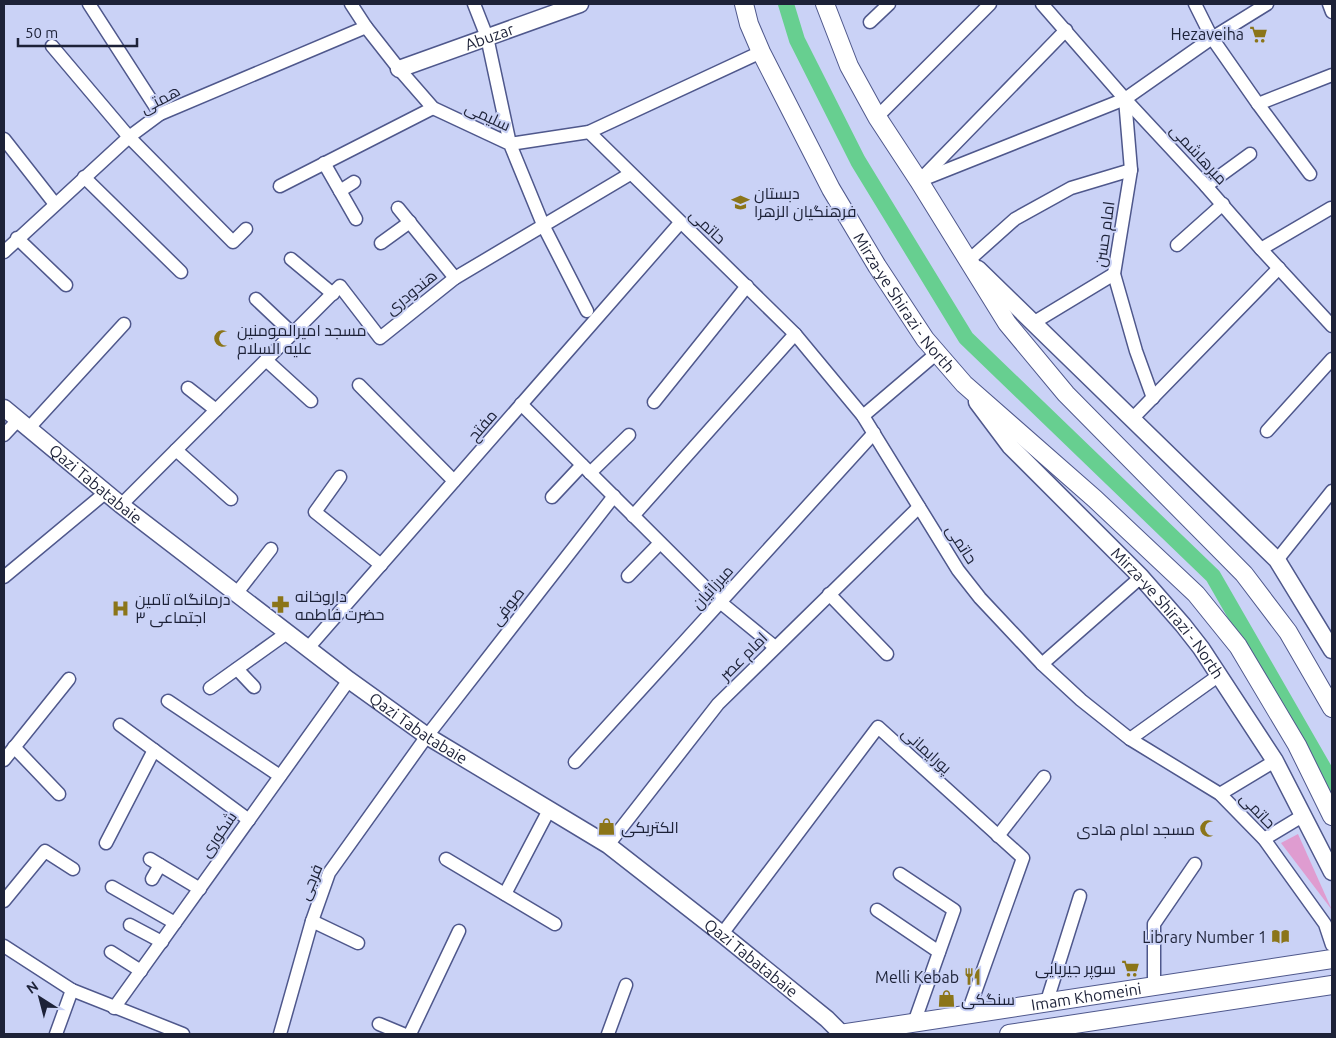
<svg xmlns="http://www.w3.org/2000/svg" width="1336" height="1038" viewBox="0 0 1336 1038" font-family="Ubuntu,Cairo,sans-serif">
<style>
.green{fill:#df9cd0}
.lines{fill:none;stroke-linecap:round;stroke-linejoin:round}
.canal{stroke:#67cf90;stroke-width:16}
.minor-casing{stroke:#4f588c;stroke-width:15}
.tertiary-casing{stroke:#4f588c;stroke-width:19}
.secondary-casing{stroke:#4f588c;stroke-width:20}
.minor{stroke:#fff;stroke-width:12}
.tertiary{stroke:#fff;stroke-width:16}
.secondary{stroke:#fff;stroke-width:18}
.labels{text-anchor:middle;stroke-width:4;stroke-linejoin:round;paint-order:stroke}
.poi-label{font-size:16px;fill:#1d2238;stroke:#cad2f6;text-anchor:start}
.street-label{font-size:16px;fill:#1d2238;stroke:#cad2f6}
</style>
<rect width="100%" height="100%" fill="#cad2f6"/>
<polygon class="green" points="1298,834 1332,910 1281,843"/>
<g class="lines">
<polyline class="canal" points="786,4 797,40 858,161 966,338 1213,576 1332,783"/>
<defs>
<g id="minor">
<polyline points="89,4 160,114"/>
<polyline points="351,4 366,27 399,69 433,108 510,144 544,227 587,311"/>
<polyline points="474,4 487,37 510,144 589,132 761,52"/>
<polyline points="1042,4 1125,99 1206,186 1261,249 1332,326"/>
<polyline points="1195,4 1212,38 1258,104 1310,174"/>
<polyline points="1329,4 1332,12"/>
<polyline points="870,22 889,4"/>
<polyline points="52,46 129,137 233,242 246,229"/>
<polyline points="1125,99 1131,170 1114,274 1136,351 1153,398"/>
<polyline points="1258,104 1332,75"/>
<polyline points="877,117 990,4"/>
<polyline points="589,132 795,334 863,416 958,570 980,598 1042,664 1081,700 1130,739 1220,794 1264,839 1325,924 1332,945"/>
<polyline points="4,139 55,204"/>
<polyline points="324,163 356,219"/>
<polyline points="84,177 181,272"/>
<polyline points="923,177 1066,30"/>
<polyline points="919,181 1125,99 1212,38 1267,4"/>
<polyline points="280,186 433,108"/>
<polyline points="1206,186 1250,154"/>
<polyline points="340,191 354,182"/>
<polyline points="398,208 455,278"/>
<polyline points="17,238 66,285"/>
<polyline points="381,243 410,222"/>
<polyline points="1177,245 1223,204"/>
<polyline points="1261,249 1331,208"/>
<polyline points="4,252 129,137 160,114 366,27"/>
<polyline points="291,259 333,294"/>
<polyline points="969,260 1015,219 1071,188 1131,170"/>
<polyline points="256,299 292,333"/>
<polyline points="1033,323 1114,274"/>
<polyline points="266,360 311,401"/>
<polyline points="359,385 454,481"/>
<polyline points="188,388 216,410"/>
<polyline points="654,402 747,286"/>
<polyline points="521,404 720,602 775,647"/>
<polyline points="863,416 937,353"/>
<polyline points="1132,419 1279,268"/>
<polyline points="28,429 124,324"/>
<polyline points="1267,431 1332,359"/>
<polyline points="4,435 18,420"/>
<polyline points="176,450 231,499"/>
<polyline points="590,473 629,435"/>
<polyline points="340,477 315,512 381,565"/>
<polyline points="552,497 582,465"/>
<polyline points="121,505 340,286 380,338 455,278 630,174"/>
<polyline points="633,516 795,334"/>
<polyline points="1277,560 1332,491"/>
<polyline points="628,576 660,543"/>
<polyline points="4,577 105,493"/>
<polyline points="236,594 271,549"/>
<polyline points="829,594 887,654"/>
<polyline points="308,648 680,223"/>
<polyline points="1042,664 1141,577"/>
<polyline points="237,669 254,687"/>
<polyline points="210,688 287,633"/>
<polyline points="168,701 280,776"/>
<polyline points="120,725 249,820"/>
<polyline points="1130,739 1218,676"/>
<polyline points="14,747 59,794"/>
<polyline points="4,760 69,679"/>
<polyline points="575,762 874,433"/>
<polyline points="1220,794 1275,761"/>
<polyline points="998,836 1044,777"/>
<polyline points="1264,839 1304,815"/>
<polyline points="106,843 154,750"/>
<polyline points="608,845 718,704 919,507"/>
<polyline points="150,859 200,889"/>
<polyline points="446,859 555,924"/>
<polyline points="900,874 954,910 914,1023"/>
<polyline points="152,879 160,865"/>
<polyline points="112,887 175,923"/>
<polyline points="505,894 549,810"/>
<polyline points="4,901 45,851 73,869"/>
<polyline points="877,910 939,952"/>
<polyline points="312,921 358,943"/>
<polyline points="130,925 162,942"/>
<polyline points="722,934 878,727 1023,858 967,1015"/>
<polyline points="4,946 72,990 183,1034"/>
<polyline points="111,952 141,971"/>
<polyline points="1154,986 1154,924 1195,864"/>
<polyline points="1047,1001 1080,896"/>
<polyline points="114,1008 349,680"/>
<polyline points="379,1024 403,1034"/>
<polyline points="56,1034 72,990"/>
<polyline points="280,1034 312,921 329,873 427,736 614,496"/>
<polyline points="410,1034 459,931"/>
<polyline points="608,1034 626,985"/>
</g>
<g id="tertiary">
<path id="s1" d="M399,69L580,4"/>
<polyline points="978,269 1277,560 1332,650"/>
<path id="s2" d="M977,402L1010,446L1141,577L1183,625L1201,648L1275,761L1332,872"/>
<path id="s3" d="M4,408L121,505L349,680L427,736L608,845L722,934L827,1019L842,1034"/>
</g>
<g id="secondary">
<path id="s4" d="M744,4L749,24L761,52L831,189L877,266L925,339L964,384L1095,499L1196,594L1238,646L1297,745L1332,816"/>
<polyline points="825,4 849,66 877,117 919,181 1007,323 1066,394 1244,574 1288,632 1332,708"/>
<path id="s5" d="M840,1034L1332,959"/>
<polyline points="1009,1034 1332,985"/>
</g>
</defs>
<use href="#minor" class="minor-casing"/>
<use href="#tertiary" class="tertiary-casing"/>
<use href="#secondary" class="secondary-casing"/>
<use href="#minor" class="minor"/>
<use href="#tertiary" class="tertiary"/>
<use href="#secondary" class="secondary"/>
</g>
<defs>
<symbol id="supermarket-bare" viewBox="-9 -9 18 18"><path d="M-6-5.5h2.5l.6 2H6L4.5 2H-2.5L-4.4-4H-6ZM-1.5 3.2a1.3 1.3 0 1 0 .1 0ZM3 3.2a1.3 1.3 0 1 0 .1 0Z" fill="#8b7519" stroke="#cad2f6" stroke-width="2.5" paint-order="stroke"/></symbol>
<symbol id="school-bare" viewBox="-9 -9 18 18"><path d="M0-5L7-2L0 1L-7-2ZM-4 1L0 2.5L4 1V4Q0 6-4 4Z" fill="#8b7519" stroke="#cad2f6" stroke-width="2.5" paint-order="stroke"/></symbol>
<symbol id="mosque-bare" viewBox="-9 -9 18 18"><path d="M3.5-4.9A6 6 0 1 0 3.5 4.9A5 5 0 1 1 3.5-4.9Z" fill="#8b7519" stroke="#cad2f6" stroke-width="2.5" paint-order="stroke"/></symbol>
<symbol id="pharmacy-bare" viewBox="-9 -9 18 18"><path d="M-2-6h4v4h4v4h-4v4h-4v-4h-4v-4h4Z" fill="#8b7519" stroke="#cad2f6" stroke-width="2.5" paint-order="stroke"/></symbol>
<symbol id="hospital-bare" viewBox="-9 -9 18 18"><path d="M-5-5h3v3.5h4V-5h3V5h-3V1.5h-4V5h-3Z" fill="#8b7519" stroke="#cad2f6" stroke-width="2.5" paint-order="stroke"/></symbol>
<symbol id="shop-bare" viewBox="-9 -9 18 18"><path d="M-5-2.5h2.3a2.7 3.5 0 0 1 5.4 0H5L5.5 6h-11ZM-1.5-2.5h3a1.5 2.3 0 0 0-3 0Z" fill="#8b7519" stroke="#cad2f6" stroke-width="2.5" paint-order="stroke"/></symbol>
<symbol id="library-bare" viewBox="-9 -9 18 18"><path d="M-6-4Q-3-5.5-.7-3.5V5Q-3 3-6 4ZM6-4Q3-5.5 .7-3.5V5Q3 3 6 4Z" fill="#8b7519" stroke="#cad2f6" stroke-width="2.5" paint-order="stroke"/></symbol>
<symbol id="restaurant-bare" viewBox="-9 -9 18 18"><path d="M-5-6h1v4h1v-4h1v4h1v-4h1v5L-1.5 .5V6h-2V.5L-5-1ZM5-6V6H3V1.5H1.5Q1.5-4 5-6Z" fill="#8b7519" stroke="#cad2f6" stroke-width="2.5" paint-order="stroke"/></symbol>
</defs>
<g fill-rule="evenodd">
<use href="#supermarket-bare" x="1246" y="22" width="25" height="25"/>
<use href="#school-bare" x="728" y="190" width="25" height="25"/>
<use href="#mosque-bare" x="210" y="326" width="25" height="25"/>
<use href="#pharmacy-bare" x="268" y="592" width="25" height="25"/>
<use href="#hospital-bare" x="108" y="596" width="25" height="25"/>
<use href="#shop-bare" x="594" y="814" width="25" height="25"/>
<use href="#mosque-bare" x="1196" y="816" width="25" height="25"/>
<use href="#library-bare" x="1268" y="924" width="25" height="25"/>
<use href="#supermarket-bare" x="1118" y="956" width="25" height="25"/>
<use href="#restaurant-bare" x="960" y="964" width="25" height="25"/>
<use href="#shop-bare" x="934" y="986" width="25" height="25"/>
</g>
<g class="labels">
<g class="poi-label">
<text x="1244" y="40" text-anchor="end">Hezaveiha</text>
<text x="754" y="199">دبستان<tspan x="754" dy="18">فرهنگیان الزهرا</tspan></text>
<text x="237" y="336">مسجد امیرالمومنین<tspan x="237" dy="18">علیه السلام</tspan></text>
<text x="295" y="602">داروخانه<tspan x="295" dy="18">حضرت فاطمه</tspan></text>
<text x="135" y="605">درمانگاه تامین<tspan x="135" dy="18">اجتماعی ۳</tspan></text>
<text x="621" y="833">الکتریکی</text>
<text x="1195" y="835" text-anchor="end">مسجد امام هادی</text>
<text x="1267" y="943" text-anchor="end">Library Number 1</text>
<text x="1116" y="974" text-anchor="end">سوپر جیریایی</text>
<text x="959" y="983" text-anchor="end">Melli Kebab</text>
<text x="961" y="1005">سنگکی</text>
</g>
<g class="street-label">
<text dy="6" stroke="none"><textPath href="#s1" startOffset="96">Abuzar</textPath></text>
<text transform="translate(160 99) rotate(-28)" y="6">همتی</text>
<text transform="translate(488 116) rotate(25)" y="6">سلیمی</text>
<text transform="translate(1199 154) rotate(47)" y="6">میرهاشمی</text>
<text transform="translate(708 226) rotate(43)" y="6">حاتمی</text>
<text transform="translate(1104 234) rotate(-82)" y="6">امام حسن</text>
<text transform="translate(411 292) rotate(-39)" y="6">هندودری</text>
<text dy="6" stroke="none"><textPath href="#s4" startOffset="340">Mirza-ye Shirazi - North</textPath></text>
<text transform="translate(482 425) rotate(-49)" y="6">مفتح</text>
<text dy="6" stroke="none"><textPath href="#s3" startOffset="119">Qazi Tabatabaie</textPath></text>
<text transform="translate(962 544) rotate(57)" y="6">حاتمی</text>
<text transform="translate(712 587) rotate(-48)" y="6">میرزائیان</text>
<text transform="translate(507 606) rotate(-52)" y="6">صوفی</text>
<text dy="6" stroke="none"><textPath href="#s2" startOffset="285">Mirza-ye Shirazi - North</textPath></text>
<text transform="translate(743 656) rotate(-45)" y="6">امام عصر</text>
<text dy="6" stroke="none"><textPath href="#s3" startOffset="524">Qazi Tabatabaie</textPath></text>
<text transform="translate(927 750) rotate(42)" y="6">پورایمانی</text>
<text transform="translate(1258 810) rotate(46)" y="6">حاتمی</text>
<text transform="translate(218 834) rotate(-55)" y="6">شکوری</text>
<text transform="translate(310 882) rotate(-67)" y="6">فرجی</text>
<text dy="6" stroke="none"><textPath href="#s3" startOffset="929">Qazi Tabatabaie</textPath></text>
<text dy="6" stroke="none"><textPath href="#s5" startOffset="249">Imam Khomeini</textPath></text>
</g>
</g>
<rect width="1336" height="1038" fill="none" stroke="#1d2238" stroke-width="10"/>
<g transform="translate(40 998) rotate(324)" stroke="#cad2f6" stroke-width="4" paint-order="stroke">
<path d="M0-4L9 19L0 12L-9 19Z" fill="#1d2238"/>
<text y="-8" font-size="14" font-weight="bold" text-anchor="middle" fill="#1d2238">N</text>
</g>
<path d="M18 38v8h119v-8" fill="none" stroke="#1d2238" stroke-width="2.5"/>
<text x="25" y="38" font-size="15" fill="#1d2238" stroke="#cad2f6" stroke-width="4" paint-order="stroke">50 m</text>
</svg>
